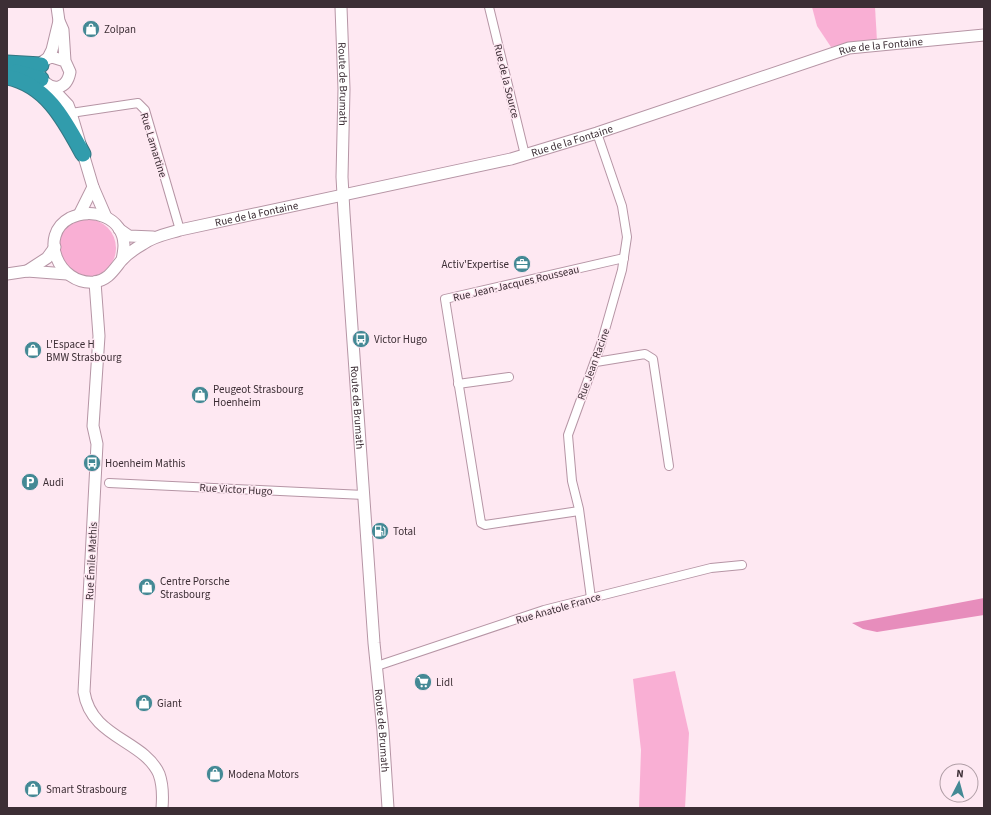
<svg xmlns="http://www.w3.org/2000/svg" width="991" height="815" viewBox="0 0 991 815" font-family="'Source Sans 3',sans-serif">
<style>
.green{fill:#f9afd4}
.forest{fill:#e78dbc}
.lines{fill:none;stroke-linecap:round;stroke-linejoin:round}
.street-casing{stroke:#b695a5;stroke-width:10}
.secondary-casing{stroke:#b695a5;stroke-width:13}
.highway-casing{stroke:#357682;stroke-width:17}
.street{stroke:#fff;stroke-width:8}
.secondary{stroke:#fff;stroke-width:11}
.highway{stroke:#319cac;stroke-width:15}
.labels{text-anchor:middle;stroke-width:3;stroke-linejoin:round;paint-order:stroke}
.poi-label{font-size:11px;fill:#3c2e35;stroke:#fee8f2;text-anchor:start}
.street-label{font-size:11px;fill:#3c2e35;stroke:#fee8f2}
</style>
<rect width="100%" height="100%" fill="#fee8f2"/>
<g class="green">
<polygon points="812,7 875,7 877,41 831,47 817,26"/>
<circle cx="87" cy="248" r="29"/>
<polygon points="675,671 689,733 685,808 639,808 641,750 633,679"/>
</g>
<polygon class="forest" points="984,598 984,615 877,632 863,629 852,623"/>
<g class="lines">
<defs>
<g id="street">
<polyline points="489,7 525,155"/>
<polyline points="71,113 138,103 145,110 180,230"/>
<polyline points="596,362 645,354 653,359 669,466"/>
<polyline points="458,384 509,377"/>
<polyline points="109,483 364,495"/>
<polyline points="579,511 485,525 481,523 445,299 624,258"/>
<polyline points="591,598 579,509 572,481 568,435 601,344 622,270 627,237 622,206 597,133"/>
<polyline points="377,666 544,610 711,568 742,565"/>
</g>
<g id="secondary">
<path d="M57,7L59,21L63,30L65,61L70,72C63,109 16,68 52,57L65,61"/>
<path id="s1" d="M341,7L344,89L342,177L344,213L374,643L383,731L388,808"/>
<polyline points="48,58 52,50 59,21"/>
<polyline points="51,87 68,105 71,113 93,187 106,217"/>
<polyline points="80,213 93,187"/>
<polyline points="119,229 129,236 153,237"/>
<path id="s2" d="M122,260C123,255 124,250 124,245C123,217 92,207 70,218C38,235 58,285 94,282C108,280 113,271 121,261C127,254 136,248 143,244C154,236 167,234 180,230L511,159L597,133L849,48L984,35"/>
<polyline points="27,271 47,258 55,247"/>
<polyline points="7,274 27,271 67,274"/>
<path d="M95,282L99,336L93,426L97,444L84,692C91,738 144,740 159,774C163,785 163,796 162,808"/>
</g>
<g id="highway">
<polyline points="7,63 41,65"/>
<polyline points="16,72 41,79"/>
<path d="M7,77C47,85 65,121 83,154"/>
</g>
</defs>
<use href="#street" class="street-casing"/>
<use href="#secondary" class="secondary-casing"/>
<use href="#highway" class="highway-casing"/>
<use href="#street" class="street"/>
<use href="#secondary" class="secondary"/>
<use href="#highway" class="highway"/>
</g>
<defs>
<symbol id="shop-disc" viewBox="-11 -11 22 22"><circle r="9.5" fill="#448995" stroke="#fee8f2"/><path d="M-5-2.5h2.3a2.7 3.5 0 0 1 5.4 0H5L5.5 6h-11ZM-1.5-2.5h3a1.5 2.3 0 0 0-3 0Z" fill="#fff"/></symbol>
<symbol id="office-disc" viewBox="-11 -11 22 22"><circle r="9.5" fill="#448995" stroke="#fee8f2"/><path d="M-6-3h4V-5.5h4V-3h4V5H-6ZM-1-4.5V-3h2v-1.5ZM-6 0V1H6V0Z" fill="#fff"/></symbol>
<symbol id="bus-disc" viewBox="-11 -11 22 22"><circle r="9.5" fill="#448995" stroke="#fee8f2"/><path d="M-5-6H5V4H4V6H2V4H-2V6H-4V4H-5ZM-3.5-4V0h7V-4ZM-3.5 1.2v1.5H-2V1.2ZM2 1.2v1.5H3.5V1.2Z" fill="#fff"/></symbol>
<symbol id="parking-disc" viewBox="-11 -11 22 22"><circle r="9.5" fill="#448995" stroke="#fee8f2"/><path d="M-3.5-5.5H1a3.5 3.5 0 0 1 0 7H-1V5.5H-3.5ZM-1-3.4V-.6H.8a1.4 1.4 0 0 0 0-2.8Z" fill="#fff"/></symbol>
<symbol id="fuel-disc" viewBox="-11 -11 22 22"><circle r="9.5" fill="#448995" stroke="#fee8f2"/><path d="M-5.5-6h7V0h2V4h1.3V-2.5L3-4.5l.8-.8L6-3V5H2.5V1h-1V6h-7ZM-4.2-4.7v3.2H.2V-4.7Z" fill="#fff"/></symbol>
<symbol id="supermarket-disc" viewBox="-11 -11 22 22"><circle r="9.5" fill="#448995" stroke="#fee8f2"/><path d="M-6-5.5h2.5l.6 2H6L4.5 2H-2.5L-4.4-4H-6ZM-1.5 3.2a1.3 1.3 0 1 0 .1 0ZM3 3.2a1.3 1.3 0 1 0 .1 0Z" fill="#fff"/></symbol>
</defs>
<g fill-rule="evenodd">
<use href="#shop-disc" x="81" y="19" width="20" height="20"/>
<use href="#office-disc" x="512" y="254" width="20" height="20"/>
<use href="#bus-disc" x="351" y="329" width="20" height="20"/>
<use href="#shop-disc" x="23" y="340" width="20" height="20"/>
<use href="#shop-disc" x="190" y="385" width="20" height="20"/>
<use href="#bus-disc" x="82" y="453" width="20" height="20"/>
<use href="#parking-disc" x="20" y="472" width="20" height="20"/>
<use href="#fuel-disc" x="370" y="521" width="20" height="20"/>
<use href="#shop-disc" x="137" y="577" width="20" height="20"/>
<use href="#supermarket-disc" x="413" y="672" width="20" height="20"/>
<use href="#shop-disc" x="134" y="693" width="20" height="20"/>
<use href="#shop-disc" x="205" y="764" width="20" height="20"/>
<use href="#shop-disc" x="23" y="779" width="20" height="20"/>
</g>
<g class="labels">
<g class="poi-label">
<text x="104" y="33">Zolpan</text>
<text x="509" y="268" text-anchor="end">Activ'Expertise</text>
<text x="374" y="343">Victor Hugo</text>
<text x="46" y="348">L'Espace H<tspan x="46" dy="13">BMW Strasbourg</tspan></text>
<text x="213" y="393">Peugeot Strasbourg<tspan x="213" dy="13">Hoenheim</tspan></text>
<text x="105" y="467">Hoenheim Mathis</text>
<text x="43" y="486">Audi</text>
<text x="393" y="535">Total</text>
<text x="160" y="585">Centre Porsche<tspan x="160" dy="13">Strasbourg</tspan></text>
<text x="436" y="686">Lidl</text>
<text x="157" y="707">Giant</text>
<text x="228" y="778">Modena Motors</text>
<text x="46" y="793">Smart Strasbourg</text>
</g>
<g class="street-label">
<text dy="4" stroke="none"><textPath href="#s2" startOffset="1010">Rue de la Fontaine</textPath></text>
<text transform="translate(507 81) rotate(76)" y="4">Rue de la Source</text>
<text dy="4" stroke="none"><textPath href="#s1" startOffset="77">Route de Brumath</textPath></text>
<text dy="4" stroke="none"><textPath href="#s2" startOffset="686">Rue de la Fontaine</textPath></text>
<text transform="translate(154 145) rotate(73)" y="4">Rue Lamartine</text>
<text dy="4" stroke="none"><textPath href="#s2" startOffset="362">Rue de la Fontaine</textPath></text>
<text transform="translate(516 283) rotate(-13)" y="4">Rue Jean-Jacques Rousseau</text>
<text transform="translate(593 364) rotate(-70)" y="4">Rue Jean Racine</text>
<text dy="4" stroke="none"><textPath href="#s1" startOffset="401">Route de Brumath</textPath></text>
<text transform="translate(236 489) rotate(3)" y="4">Rue Victor Hugo</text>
<text transform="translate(91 561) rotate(-87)" y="4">Rue Émile Mathis</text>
<text transform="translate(558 608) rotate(-16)" y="4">Rue Anatole France</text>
<text dy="4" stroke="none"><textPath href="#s1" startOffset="725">Route de Brumath</textPath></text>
</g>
</g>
<rect width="991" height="815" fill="none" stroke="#3c2e35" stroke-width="16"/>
<g transform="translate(959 783) rotate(6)"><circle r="19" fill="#fee8f2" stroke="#b09ea6"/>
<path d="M0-3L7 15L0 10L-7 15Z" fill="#448995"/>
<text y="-6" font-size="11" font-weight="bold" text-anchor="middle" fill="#3c2e35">N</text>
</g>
</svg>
